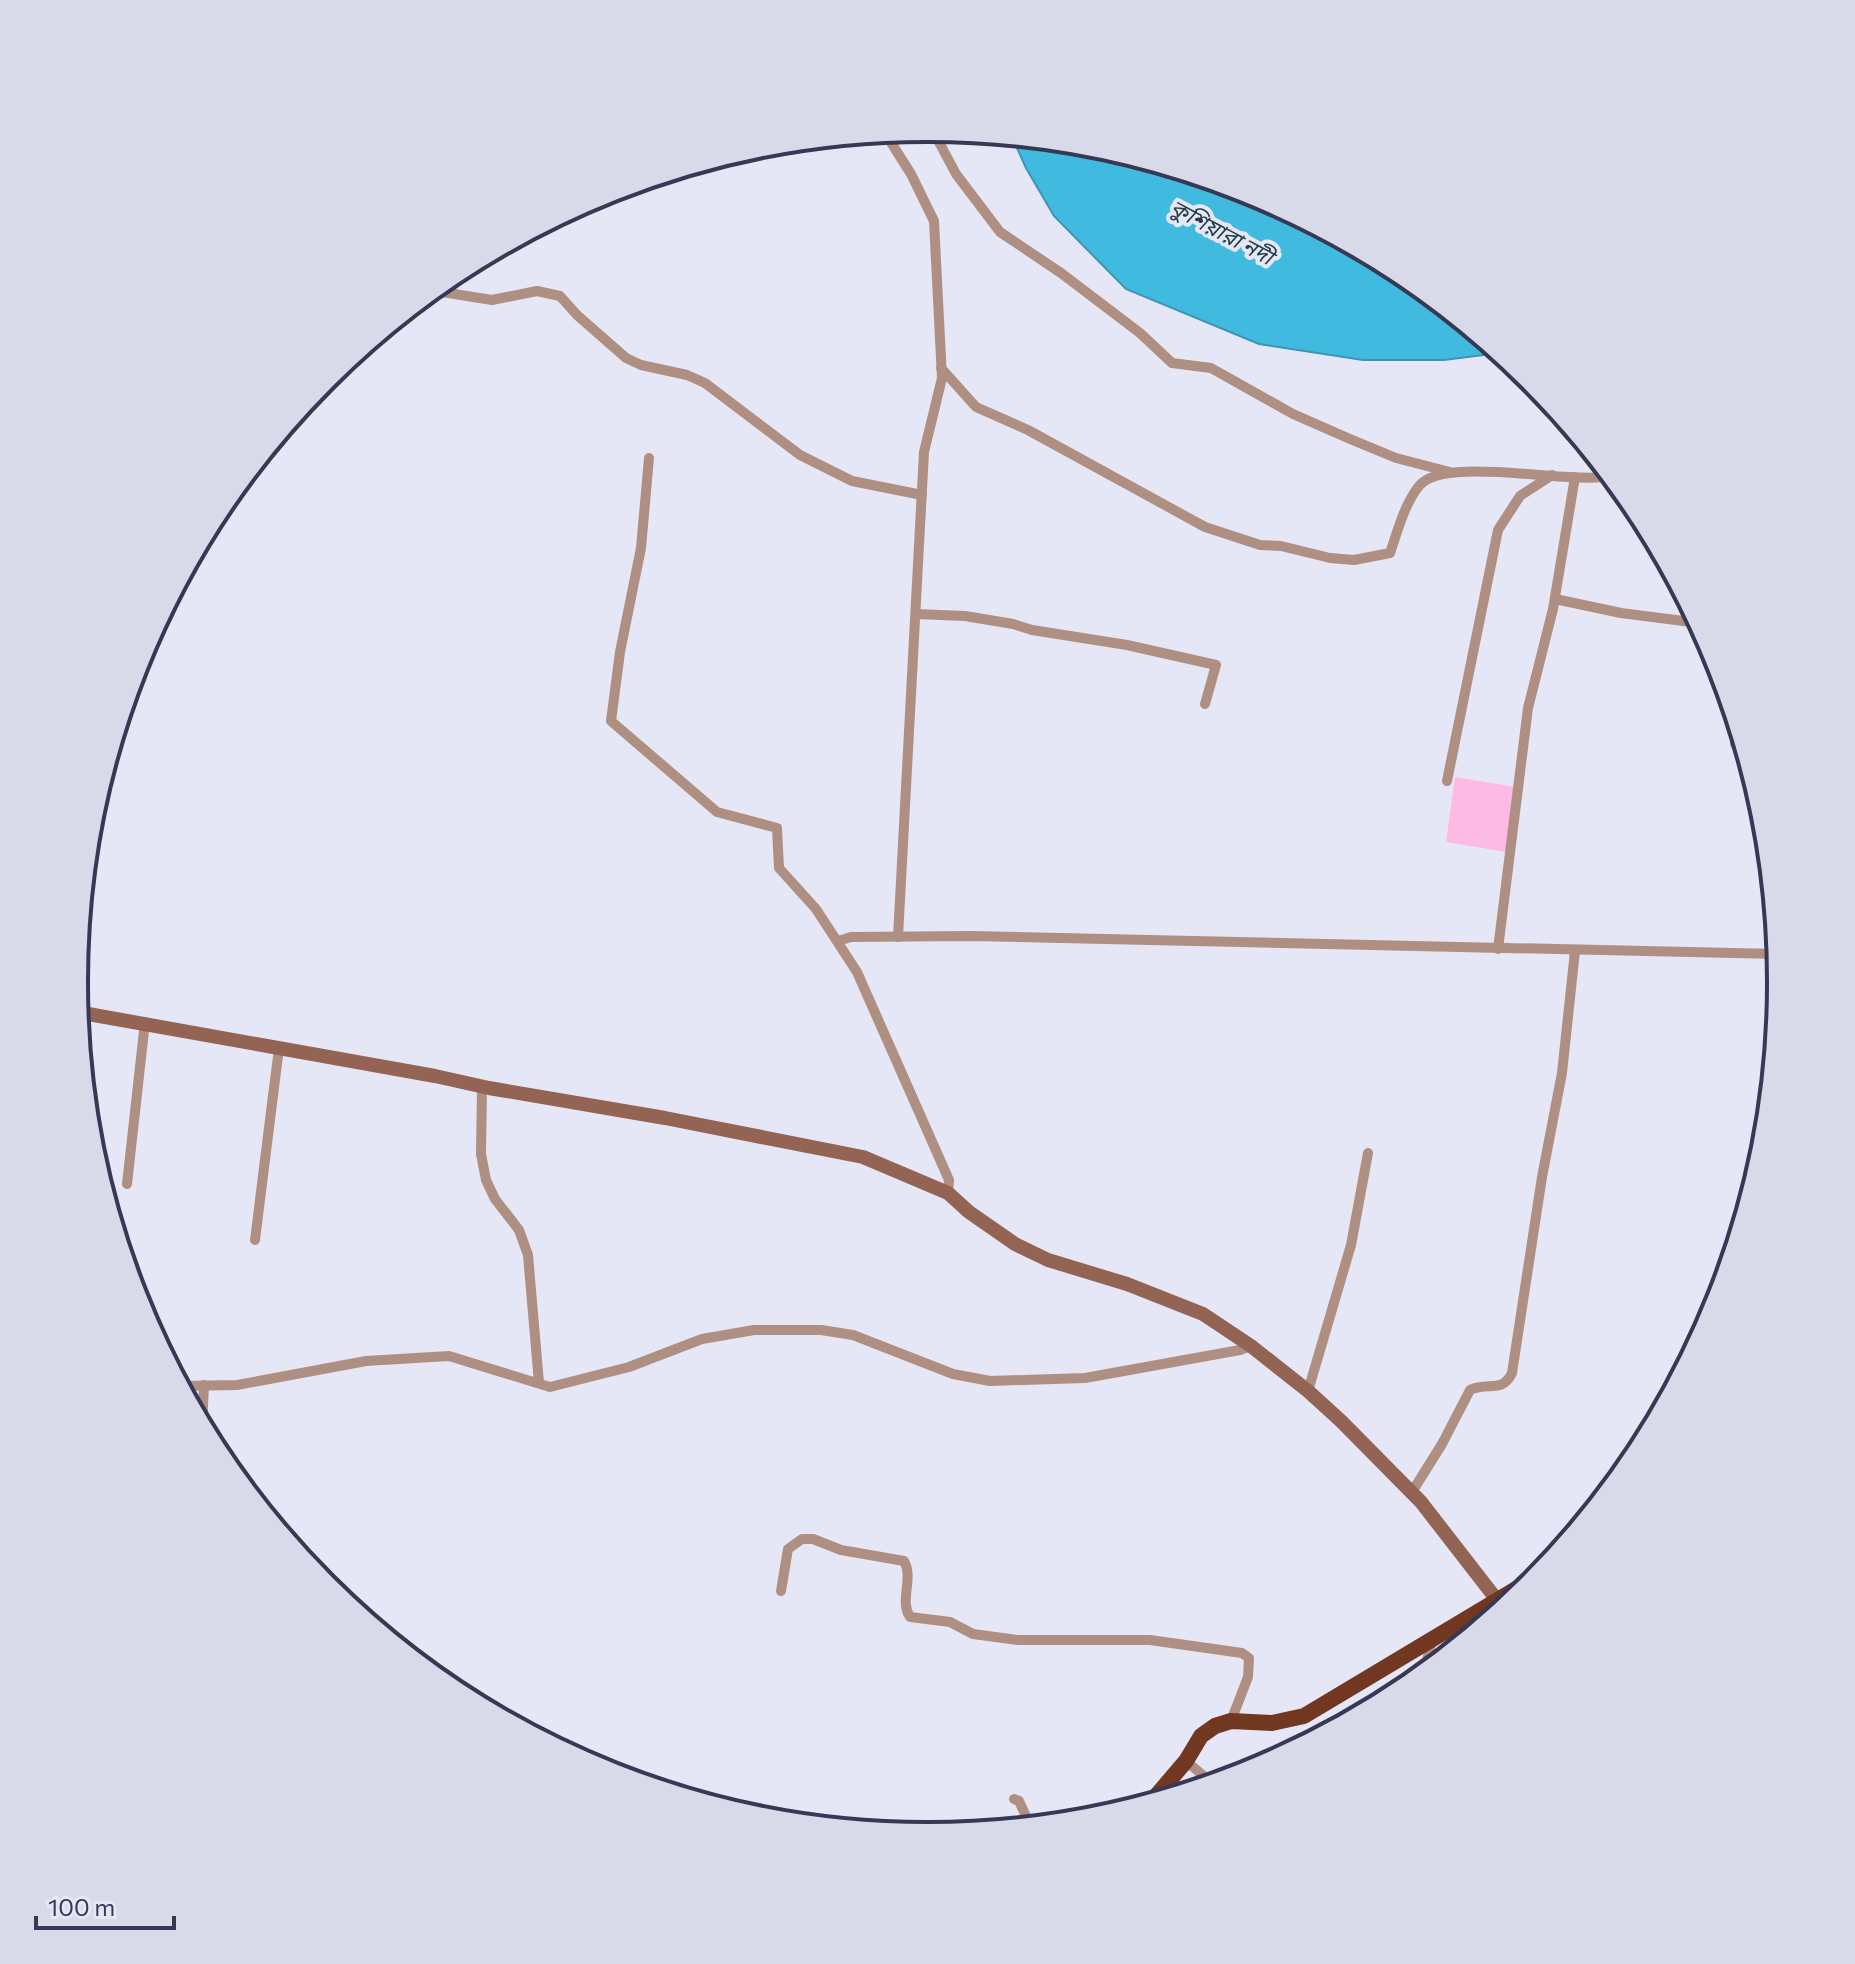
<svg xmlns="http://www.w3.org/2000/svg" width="1855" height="1964" viewBox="0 0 1855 1964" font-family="Commissioner,'Noto Sans Bengali',sans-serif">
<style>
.green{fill:#fdbae4}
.water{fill:#40bbdf;stroke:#3d94b5;stroke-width:2}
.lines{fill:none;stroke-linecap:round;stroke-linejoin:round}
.minor{stroke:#b08f83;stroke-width:10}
.secondary{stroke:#936453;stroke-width:14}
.trunk{stroke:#723720;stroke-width:16}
.labels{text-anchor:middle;stroke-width:8;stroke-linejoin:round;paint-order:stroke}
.water-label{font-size:22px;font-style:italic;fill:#223c45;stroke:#e6e7f6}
.rim{fill:none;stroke:#373854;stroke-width:4}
</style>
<rect width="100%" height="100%" fill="#e6e7f6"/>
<polygon class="green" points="1455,777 1515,787 1506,852 1446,842"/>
<polygon class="water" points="1012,137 1094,145 1255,194 1402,273 1499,353 1444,360 1363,360 1259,344 1126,289 1054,216 1026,168"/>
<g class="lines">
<g class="minor">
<polyline points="932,129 956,174 1000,232 1061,273 1140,333 1172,363 1211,368 1293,414 1350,439 1396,458 1450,472"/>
<polyline points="885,133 911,174 934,221 942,378 924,452 898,937"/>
<polyline points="442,282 442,292 492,300 537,291 560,296 577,315 626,358 641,365 687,375 705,383 800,455 852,481 922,495"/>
<path d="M941,368L976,407L1028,430L1205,527L1260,545L1281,546L1330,558L1354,560L1390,553C1398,530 1404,505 1419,486C1443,455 1572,485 1611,476"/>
<polyline points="649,458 641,548 620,652 611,721 717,812 777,828 779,868 816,909 857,972 949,1180 948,1193"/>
<polyline points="1555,599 1621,613 1699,623"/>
<polyline points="916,614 965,616 1013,624 1032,630 1127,645 1216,665 1205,704"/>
<polyline points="1737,723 1735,744 1743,744"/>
<polyline points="1447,781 1498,530 1520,496 1552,475"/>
<polyline points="838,941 851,937 971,936 1778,954"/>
<polyline points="1498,949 1528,708 1553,609 1575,477"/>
<polyline points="482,1087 481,1154 486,1180 495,1199 519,1230 528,1255 539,1383"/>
<polyline points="127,1184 145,1022"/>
<polyline points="255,1240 279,1048"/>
<polyline points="180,1386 237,1385 366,1361 449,1356 550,1387 629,1367 702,1339 754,1330 821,1330 853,1335 953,1374 990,1381 1085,1378 1240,1350 1251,1346"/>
<polyline points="1308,1391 1351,1245 1368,1153"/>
<polyline points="202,1427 204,1385"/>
<path d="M1412,1492L1442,1444L1470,1390C1487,1381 1502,1394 1512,1373L1542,1177L1562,1073L1575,951"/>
<path d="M781,1591L788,1549L802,1539H813L841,1550L904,1561C914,1578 899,1601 910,1617L950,1622L973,1634L1018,1640H1150L1242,1653L1249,1658L1248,1677L1231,1721"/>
<polyline points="1424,1673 1432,1640"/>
<polyline points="1186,1761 1212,1783"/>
<polyline points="1014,1799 1019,1801 1030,1825"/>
</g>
<polyline class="secondary" points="77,1012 435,1076 489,1088 665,1118 863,1157 948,1193 969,1212 1015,1244 1048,1260 1127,1284 1203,1314 1251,1346 1308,1391 1341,1421 1421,1502 1497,1600"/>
<polyline class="trunk" points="1151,1802 1186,1761 1201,1736 1215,1726 1231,1721 1272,1723 1304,1716 1538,1576"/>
</g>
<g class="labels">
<g class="water-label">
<text transform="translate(1222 232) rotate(28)" y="8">কুশিয়ারা নদী</text>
</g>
</g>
<path d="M0 0H1855V1964H0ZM927 142H928A839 839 0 0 1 1767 981V983A839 839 0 0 1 928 1822H927A839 839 0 0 1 88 983V981A839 839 0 0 1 927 142Z" fill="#d8d9e9" fill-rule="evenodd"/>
<path class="rim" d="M927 142H928A839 839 0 0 1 1767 981V983A839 839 0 0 1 928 1822H927A839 839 0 0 1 88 983V981A839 839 0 0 1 927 142Z"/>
<path d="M36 1916v12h138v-12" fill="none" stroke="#373854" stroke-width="4"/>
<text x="48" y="1916" font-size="24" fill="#373854" stroke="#e6e7f6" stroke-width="6" paint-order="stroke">100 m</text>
</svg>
